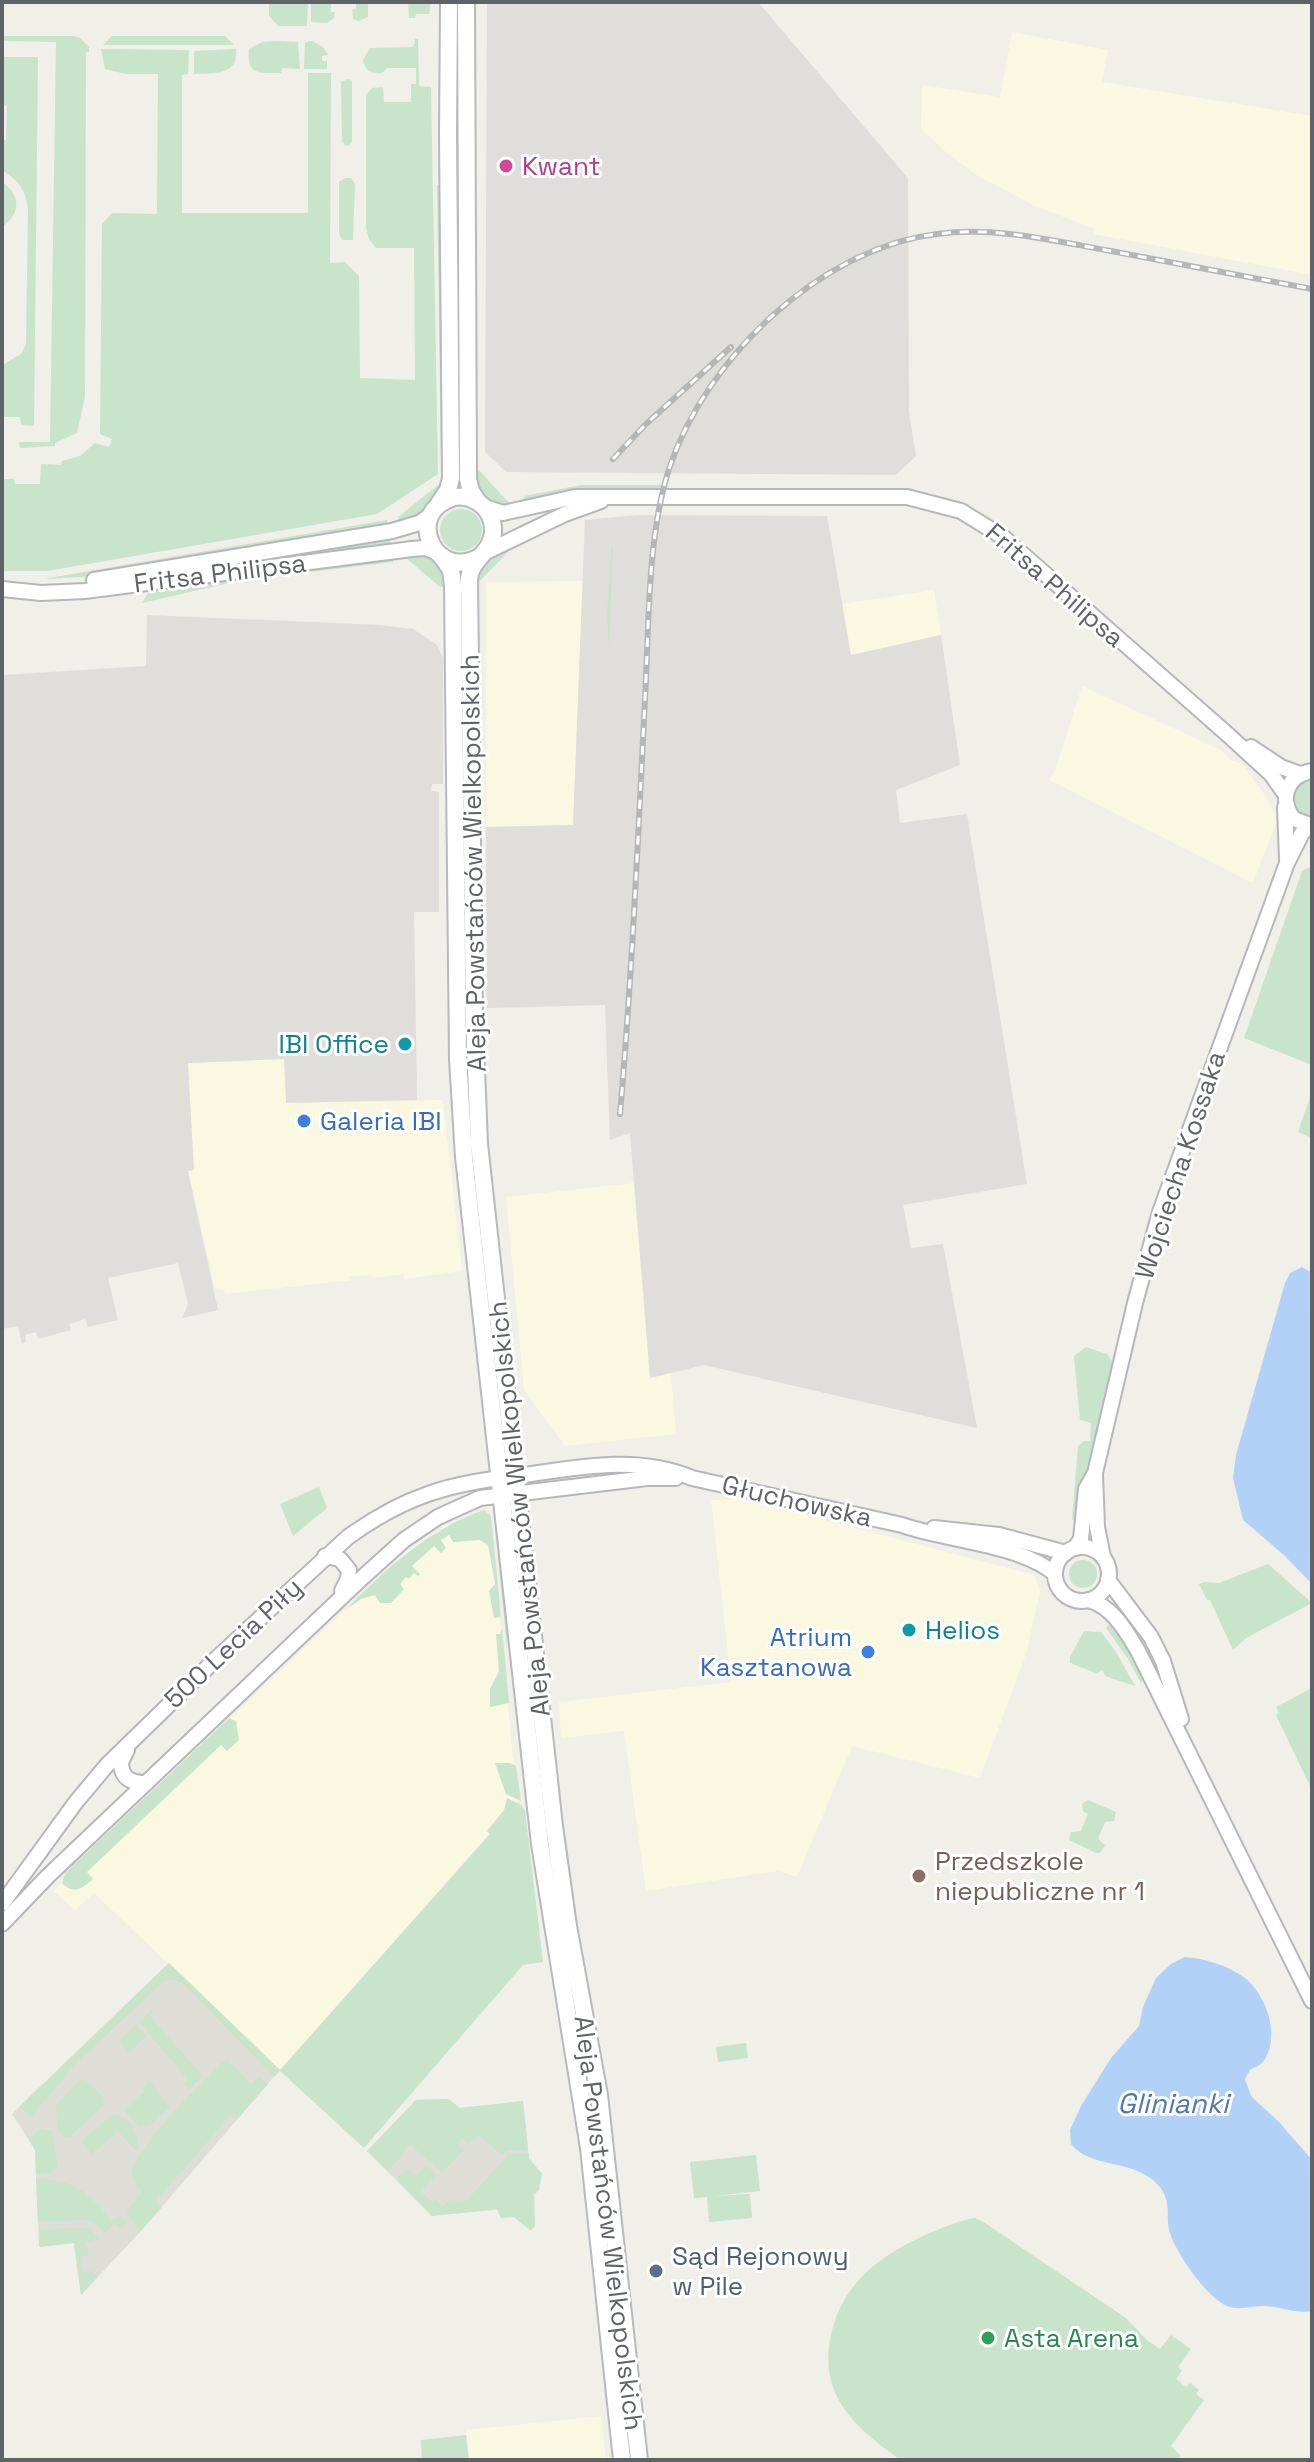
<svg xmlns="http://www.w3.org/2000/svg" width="1314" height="2462" viewBox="0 0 1314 2462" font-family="'Space Grotesk',sans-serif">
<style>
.commercial{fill:#fbf8e2}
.industrial{fill:#dfdeda}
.education{fill:#dfded6}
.green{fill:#c8e4cb}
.water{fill:#b1d1f6}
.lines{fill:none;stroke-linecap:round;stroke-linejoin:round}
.tertiary-casing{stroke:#b5b7bb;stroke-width:18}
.secondary-casing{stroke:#b6b9bd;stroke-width:20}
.tertiary{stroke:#fff;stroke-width:14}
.secondary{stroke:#fff;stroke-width:16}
.rail-casing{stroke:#b5b6b6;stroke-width:6}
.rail{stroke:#fff;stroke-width:3;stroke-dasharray:9;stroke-linecap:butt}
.hotel-dot{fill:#d1479c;stroke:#fff;stroke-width:3}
.culture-dot{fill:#0f9aa8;stroke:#fff;stroke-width:3}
.shop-dot{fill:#3f7fe0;stroke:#fff;stroke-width:3}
.education-dot{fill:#8d6e63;stroke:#fff;stroke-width:3}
.service-dot{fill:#5c6f8a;stroke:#fff;stroke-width:3}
.leisure-dot{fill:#2e9e5b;stroke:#fff;stroke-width:3}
.labels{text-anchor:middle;stroke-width:6;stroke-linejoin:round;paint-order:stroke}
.hotel-label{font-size:26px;fill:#b23c85;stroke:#fff;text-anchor:start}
.street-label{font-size:26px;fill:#5f6266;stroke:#fff}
.culture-label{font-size:26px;fill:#0d838f;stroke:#fff;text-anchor:end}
.shop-label{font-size:26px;fill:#366cbe;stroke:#fff;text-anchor:start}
.education-label{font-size:26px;fill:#785e54;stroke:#fff;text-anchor:start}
.service-label{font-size:26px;fill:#4e5e75;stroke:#fff;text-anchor:start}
.leisure-label{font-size:26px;fill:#27864d;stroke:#fff;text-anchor:start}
.water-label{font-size:28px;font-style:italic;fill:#5276b0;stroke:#fff}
</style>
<rect width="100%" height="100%" fill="#f0efe8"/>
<g class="commercial">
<polygon points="1012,32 1108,50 1102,82 1312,116 1312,275 1094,234 1095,229 1035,206 978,176 947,153 921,129 922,85 1000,97"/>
<polygon points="583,581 573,825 486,827 486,582"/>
<polygon points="934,590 941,635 851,656 842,604"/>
<polygon points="1082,686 1221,750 1231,760 1242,764 1269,801 1277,820 1253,883 1049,780 1055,771"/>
<polygon points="285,1059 286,1103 443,1100 462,1271 404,1279 404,1274 373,1278 372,1275 348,1277 353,1280 225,1294 224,1290 215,1289 188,1171 194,1170 187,1063"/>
<polygon points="634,1183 650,1377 671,1373 676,1434 565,1446 524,1390 506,1197"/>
<polygon points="745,1499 1034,1575 1040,1591 1026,1654 980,1778 852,1746 797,1877 778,1871 646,1891 624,1731 561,1738 559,1702 731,1682 711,1500"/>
<polygon points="491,1522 518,1814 504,1817 280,2070 94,1893 75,1910 53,1891 66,1879 64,1875 407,1551 446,1525"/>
<polygon points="601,2416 606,2460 469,2460 466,2430"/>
</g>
<g class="industrial">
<polygon points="487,2 758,2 908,178 909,412 916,456 896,475 506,472 485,452"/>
<polygon points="637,515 827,516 851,655 941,635 960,765 896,790 900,823 967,814 1027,1184 903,1205 911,1248 943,1244 977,1428 704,1365 650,1378 630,1133 610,1140 605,1005 487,1008 486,827 573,825 585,520"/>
<polygon points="147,615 380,625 413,629 437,645 443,658 443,784 432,784 431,791 439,792 439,912 414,912 417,1100 286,1103 284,1059 188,1063 194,1170 188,1171 218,1310 182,1318 188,1304 178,1263 108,1278 118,1320 88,1327 85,1319 69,1324 71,1330 38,1339 36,1332 25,1335 26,1342 22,1344 18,1326 2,1329 2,675 146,666"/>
</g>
<g class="education">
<polygon points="169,1963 280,2070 140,2232 81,2295 74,2243 39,2247 35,2150 12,2114"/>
<polygon points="448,2099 460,2108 523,2101 534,2206 432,2216 367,2151 416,2100"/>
</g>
<g class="green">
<polygon points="269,2 308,3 307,26 278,26 269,16"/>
<polygon points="311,2 331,2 331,12 335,12 334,18 327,23 311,22"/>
<polygon points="356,2 368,2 368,17 358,21 353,19 352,10 356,9"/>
<polygon points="408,2 431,2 429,14 416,14 415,18 409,18"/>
<polygon points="2,36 71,36 79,37 89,47 89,52 86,52 85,397 77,433 55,443 55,446 20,448 19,442 50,442 56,42 2,41"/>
<polygon points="112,36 225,36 234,45 103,45"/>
<path d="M415,39H418L419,86L431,87L438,474L377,514L47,571H2V479H14L15,484H40L41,464L61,465L62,461L80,456L95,443L109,447L112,439L100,434L102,224L112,213L157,214L158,74H126L105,69L101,49L189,50L188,74L182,75V213H308V73H331L330,263L345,262L359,276L360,378L415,380L414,248H376L369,239L366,228V95L372,88L383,87L384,102H411V84H416V68H387L382,73C371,73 366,72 363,60L370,48L414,47Z"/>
<path d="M276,41L298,42L300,69L282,68L281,73C260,73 246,76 249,49L262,42Z"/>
<polygon points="312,41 323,47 328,55 322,56 322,61 327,61 327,69 304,69 305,42"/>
<polygon points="456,42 459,46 459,174 454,174"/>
<path d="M236,49C239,76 213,73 194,74V51Z"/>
<path d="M2,57H38L34,426L21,425L20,417H2V365L21,354L26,344L28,210C26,189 19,181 2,170V141L6,140L7,106L2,105Z"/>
<polygon points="348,79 352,81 352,142 349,146 345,145 342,141 341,82"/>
<polygon points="345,178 351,178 355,184 353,240 342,240 339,234 339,182"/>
<path d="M2,182C21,195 21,214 2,227Z"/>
<polygon points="437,185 442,185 444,459 441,456"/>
<polygon points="456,206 459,207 462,459 457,460"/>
<path d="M444,467C449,489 421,517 400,525L398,517L443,481Z"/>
<path d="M476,467L511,505C488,504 474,489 476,467Z"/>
<polygon points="581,485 662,485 660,489 655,490 574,491 521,502 525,496"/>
<circle cx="461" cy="530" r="21"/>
<polygon points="387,520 388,527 98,576 43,579"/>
<polygon points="389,535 391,545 254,560"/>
<path d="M523,542L510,550L475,586C479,560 501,551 523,542Z"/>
<polygon points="612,544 613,549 609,650 607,612"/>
<path d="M416,554C435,557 443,570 447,587H440L405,557Z"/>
<polygon points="394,556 393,562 266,577 257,582 253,573"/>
<polygon points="244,577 249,584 242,580 142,603 150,590 157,586"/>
<polygon points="1312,778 1312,817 1298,812 1293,794 1300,782"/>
<polygon points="1312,866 1312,1065 1244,1038 1302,871"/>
<polygon points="1312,1091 1312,1138 1298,1132"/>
<polygon points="1086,1347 1107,1354 1114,1364 1096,1444 1079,1489 1077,1522 1072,1519 1078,1446 1084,1441 1090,1441 1091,1423 1080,1420 1074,1356"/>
<polygon points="319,1487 327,1508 293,1536 280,1504"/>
<path d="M484,1510L491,1516L501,1617L494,1618L489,1591L495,1584L488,1545L480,1540L453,1542L449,1535L441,1540L446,1548L441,1553L434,1546L412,1566L420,1574L418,1576L414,1573L409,1579L406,1577L400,1584L404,1589L391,1603H380L375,1595L361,1599L347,1609C356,1598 368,1588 378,1578C411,1548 442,1525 484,1510Z"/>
<polygon points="498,1523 507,1603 507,1649 495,1524"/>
<circle cx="1083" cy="1574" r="14"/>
<polygon points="1268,1564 1312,1603 1246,1638 1233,1650 1210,1600 1207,1600 1199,1584 1205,1582 1219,1583"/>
<polygon points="1111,1622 1129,1647 1143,1682 1141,1683 1128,1659 1106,1628"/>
<polygon points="502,1628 509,1703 490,1707 490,1689 499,1671 496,1634 500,1634"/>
<polygon points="1084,1631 1101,1632 1116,1652 1135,1686 1105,1676 1103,1670 1096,1673 1070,1663 1070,1657"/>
<polygon points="1312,1688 1312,1790 1276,1715 1279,1713 1276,1707"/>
<path d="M229,1718L236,1721L239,1740L227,1751L221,1745L87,1872L93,1879C82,1889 73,1895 62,1883L65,1873Z"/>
<polygon points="510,1763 516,1766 521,1801 506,1794 495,1763"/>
<polygon points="507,1798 521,1805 525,1811 543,1962 523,1965 364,2148 280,2071 274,2077 184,1984 172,1979 162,1983 74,2066 31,2117 19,2107 169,1963 280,2070 490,1834 487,1831 504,1810"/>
<polygon points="1088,1800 1116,1812 1114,1821 1105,1822 1098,1839 1105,1845 1100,1853 1096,1853 1069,1840 1071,1832 1081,1831 1088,1814 1083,1811 1082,1804"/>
<polygon points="151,2010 153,2012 150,2016 201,2074 202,2076 189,2089 184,2084 188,2080 139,2022"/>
<polygon points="135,2025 147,2036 128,2053 120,2040"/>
<polygon points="746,2043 748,2058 718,2062 716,2047"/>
<path d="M227,2059L251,2084L259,2077L268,2084L236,2120L230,2116L156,2201L162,2207L140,2232L126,2213L142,2192C138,2185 130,2179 132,2171C136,2148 208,2073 227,2059Z"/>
<polygon points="84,2079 103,2097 104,2105 69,2137 63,2137 57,2129 56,2106 78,2081"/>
<polygon points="150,2081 169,2107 149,2126 139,2127 124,2111 144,2091 142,2088"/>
<polygon points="448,2099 460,2108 523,2101 528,2150 507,2150 502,2155 478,2135 469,2144 462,2138 457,2144 464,2150 442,2173 411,2145 388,2171 367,2151 416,2100"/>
<path d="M114,2114C130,2118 142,2135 137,2152L118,2131L92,2154L83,2143L84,2138Z"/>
<polygon points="41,2128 52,2131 58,2166 50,2173 36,2174 35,2150 29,2140"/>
<polygon points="529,2153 529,2158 542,2174 539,2190 534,2195 535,2226 531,2231 514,2217 501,2218 497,2209 432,2216 395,2178 407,2170 417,2175 426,2165 437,2175 421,2192 432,2202 435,2199 443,2206 451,2199 454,2201 467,2200 509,2154"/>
<polygon points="756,2155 760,2191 714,2196 750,2194 752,2218 709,2222 707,2197 694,2198 690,2162"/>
<path d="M36,2179C77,2179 87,2193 113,2221L120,2216L127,2222L120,2228L114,2223L105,2233L94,2222L87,2220L38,2222Z"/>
<path d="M975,2218L982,2221L1126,2318L1147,2340L1160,2349L1171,2335L1191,2349L1178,2367L1182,2371L1176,2379L1186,2387L1190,2383L1199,2390L1196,2394L1204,2400L1171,2446L1180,2455V2460H901C875,2442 846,2420 834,2390C827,2372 827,2353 831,2335C842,2284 878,2257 923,2236C940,2229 956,2221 975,2218Z"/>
<polygon points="90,2228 99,2239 86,2242 89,2255 80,2257 83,2272 92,2271 98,2276 81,2295 74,2243 39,2247 39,2229"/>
<polygon points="466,2435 469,2460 422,2460 421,2440"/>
</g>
<g class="water">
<polygon points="1302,1267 1312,1273 1312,1584 1285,1556 1243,1520 1233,1478 1236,1455 1285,1283 1290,1273"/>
<path d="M1185,1957C1204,1958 1229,1966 1245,1978C1266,1995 1280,2034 1265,2059C1262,2065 1255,2067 1250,2070L1245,2079L1251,2096L1279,2122L1312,2160V2311C1295,2314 1280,2306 1263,2306C1251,2306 1240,2311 1227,2306C1207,2298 1178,2255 1171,2236C1163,2215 1176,2200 1153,2180C1128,2159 1090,2168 1071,2144L1070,2130L1081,2106L1111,2058L1139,2026L1143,2007L1156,1978L1171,1964Z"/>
</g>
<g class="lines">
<defs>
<g id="tertiary">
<polyline points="485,507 503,513 575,497 907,497 961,511 1003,537 1226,733 1271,774 1285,794"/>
<polyline points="484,553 565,514 601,501"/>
<polyline points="94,580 392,531 419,523 431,515"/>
<polyline points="2,589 41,593 85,591 412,549 425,548 436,552"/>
<polyline points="1251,747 1281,767 1300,774"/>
<path d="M1312,771C1287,775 1278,799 1294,819L1312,826"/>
<polyline points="1285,807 1287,859"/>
<polyline points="1095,1474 1097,1527 1103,1557"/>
<polyline points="934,1528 999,1535 1066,1553"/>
<circle cx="1082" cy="1574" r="27"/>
<polyline points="1075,1548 1081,1539 1086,1489 1095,1473 1135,1303 1160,1212 1287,863 1302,833 1310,826"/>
<polyline points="325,1556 340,1559 349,1570 348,1579 342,1591"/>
<polyline points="1108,1580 1151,1637 1163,1661 1181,1719"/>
<path d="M1089,1600C1113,1607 1126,1631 1138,1651L1312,2001"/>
<path d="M127,1750L121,1762C121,1778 131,1783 146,1783"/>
<path d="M2,1904L76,1802L107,1765L217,1658L348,1537C373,1519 399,1504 428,1494C459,1483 491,1479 524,1475C579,1467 639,1455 692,1478L902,1525C947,1541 1020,1544 1055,1574"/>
<polyline points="2,1924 48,1876 363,1577 404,1540 438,1517 480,1498 647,1478 676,1478"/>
</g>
<g id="secondary">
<polyline points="466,2 468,479 471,491 478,502"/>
<polyline points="438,505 448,490 451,478 448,135 449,2"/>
<path d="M481,556C438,583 405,519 447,500C456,495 467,496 476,501C487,507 494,519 493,532C492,552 471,559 469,579L474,1019L479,1144L554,1826L568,1926L599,2095L639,2460"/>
<polyline points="442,557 451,570 453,586 458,1059 464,1157 540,1844 589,2148 622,2460"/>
</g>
</defs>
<use href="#tertiary" class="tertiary-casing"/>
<use href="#secondary" class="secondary-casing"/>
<use href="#tertiary" class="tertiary"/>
<use href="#secondary" class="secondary"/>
<defs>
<g id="rail">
<polyline points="613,459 646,424 731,347"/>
<path d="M620,1114C632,976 638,838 645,699C649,627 647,537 669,469C705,359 820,248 937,234C995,226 1054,241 1111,251C1178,264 1245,276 1312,289"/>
</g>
</defs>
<use href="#rail" class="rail-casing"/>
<use href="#rail" class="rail"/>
</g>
<circle class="hotel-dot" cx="506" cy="166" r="8"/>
<g class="culture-dot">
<circle cx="405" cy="1044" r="8"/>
<circle cx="909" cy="1630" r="8"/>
</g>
<g class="shop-dot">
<circle cx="304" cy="1121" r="8"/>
<circle cx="868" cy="1652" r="8"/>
</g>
<circle class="education-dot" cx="919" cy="1876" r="8"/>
<circle class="service-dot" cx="656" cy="2271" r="8"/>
<circle class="leisure-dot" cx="988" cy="2338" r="8"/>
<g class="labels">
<g class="hotel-label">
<text x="522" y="175">Kwant</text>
</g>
<g class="street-label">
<text transform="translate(220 573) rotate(-7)" y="9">Fritsa Philipsa</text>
<text transform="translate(1055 585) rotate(41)" y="9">Fritsa Philipsa</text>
<text transform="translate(473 863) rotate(-91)" y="9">Aleja Powstańców Wielkopolskich</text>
<text transform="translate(1180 1165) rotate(-72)" y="9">Wojciecha Kossaka</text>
<text transform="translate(797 1501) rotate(13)" y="9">Głuchowska</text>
<text transform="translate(519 1509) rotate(-96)" y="9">Aleja Powstańców Wielkopolskich</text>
<text transform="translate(233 1643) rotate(-43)" y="9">500 Lecia Piły</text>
<text transform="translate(609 2223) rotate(83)" y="9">Aleja Powstańców Wielkopolskich</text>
</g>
<g class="culture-label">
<text x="389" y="1053">IBI Office</text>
<text x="925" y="1639" text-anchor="start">Helios</text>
</g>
<g class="shop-label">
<text x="320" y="1130">Galeria IBI</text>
<text x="852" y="1646" text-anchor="end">Atrium<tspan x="852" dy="30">Kasztanowa</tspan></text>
</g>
<g class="education-label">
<text x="935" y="1870">Przedszkole<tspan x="935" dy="30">niepubliczne nr 1</tspan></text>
</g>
<g class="service-label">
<text x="672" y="2265">Sąd Rejonowy<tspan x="672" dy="30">w Pile</tspan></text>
</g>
<g class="leisure-label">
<text x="1004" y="2347">Asta Arena</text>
</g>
<g class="water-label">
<text x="1173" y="2113">Glinianki</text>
</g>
</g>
<rect width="1314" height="2462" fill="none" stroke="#5f6266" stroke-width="8"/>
</svg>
